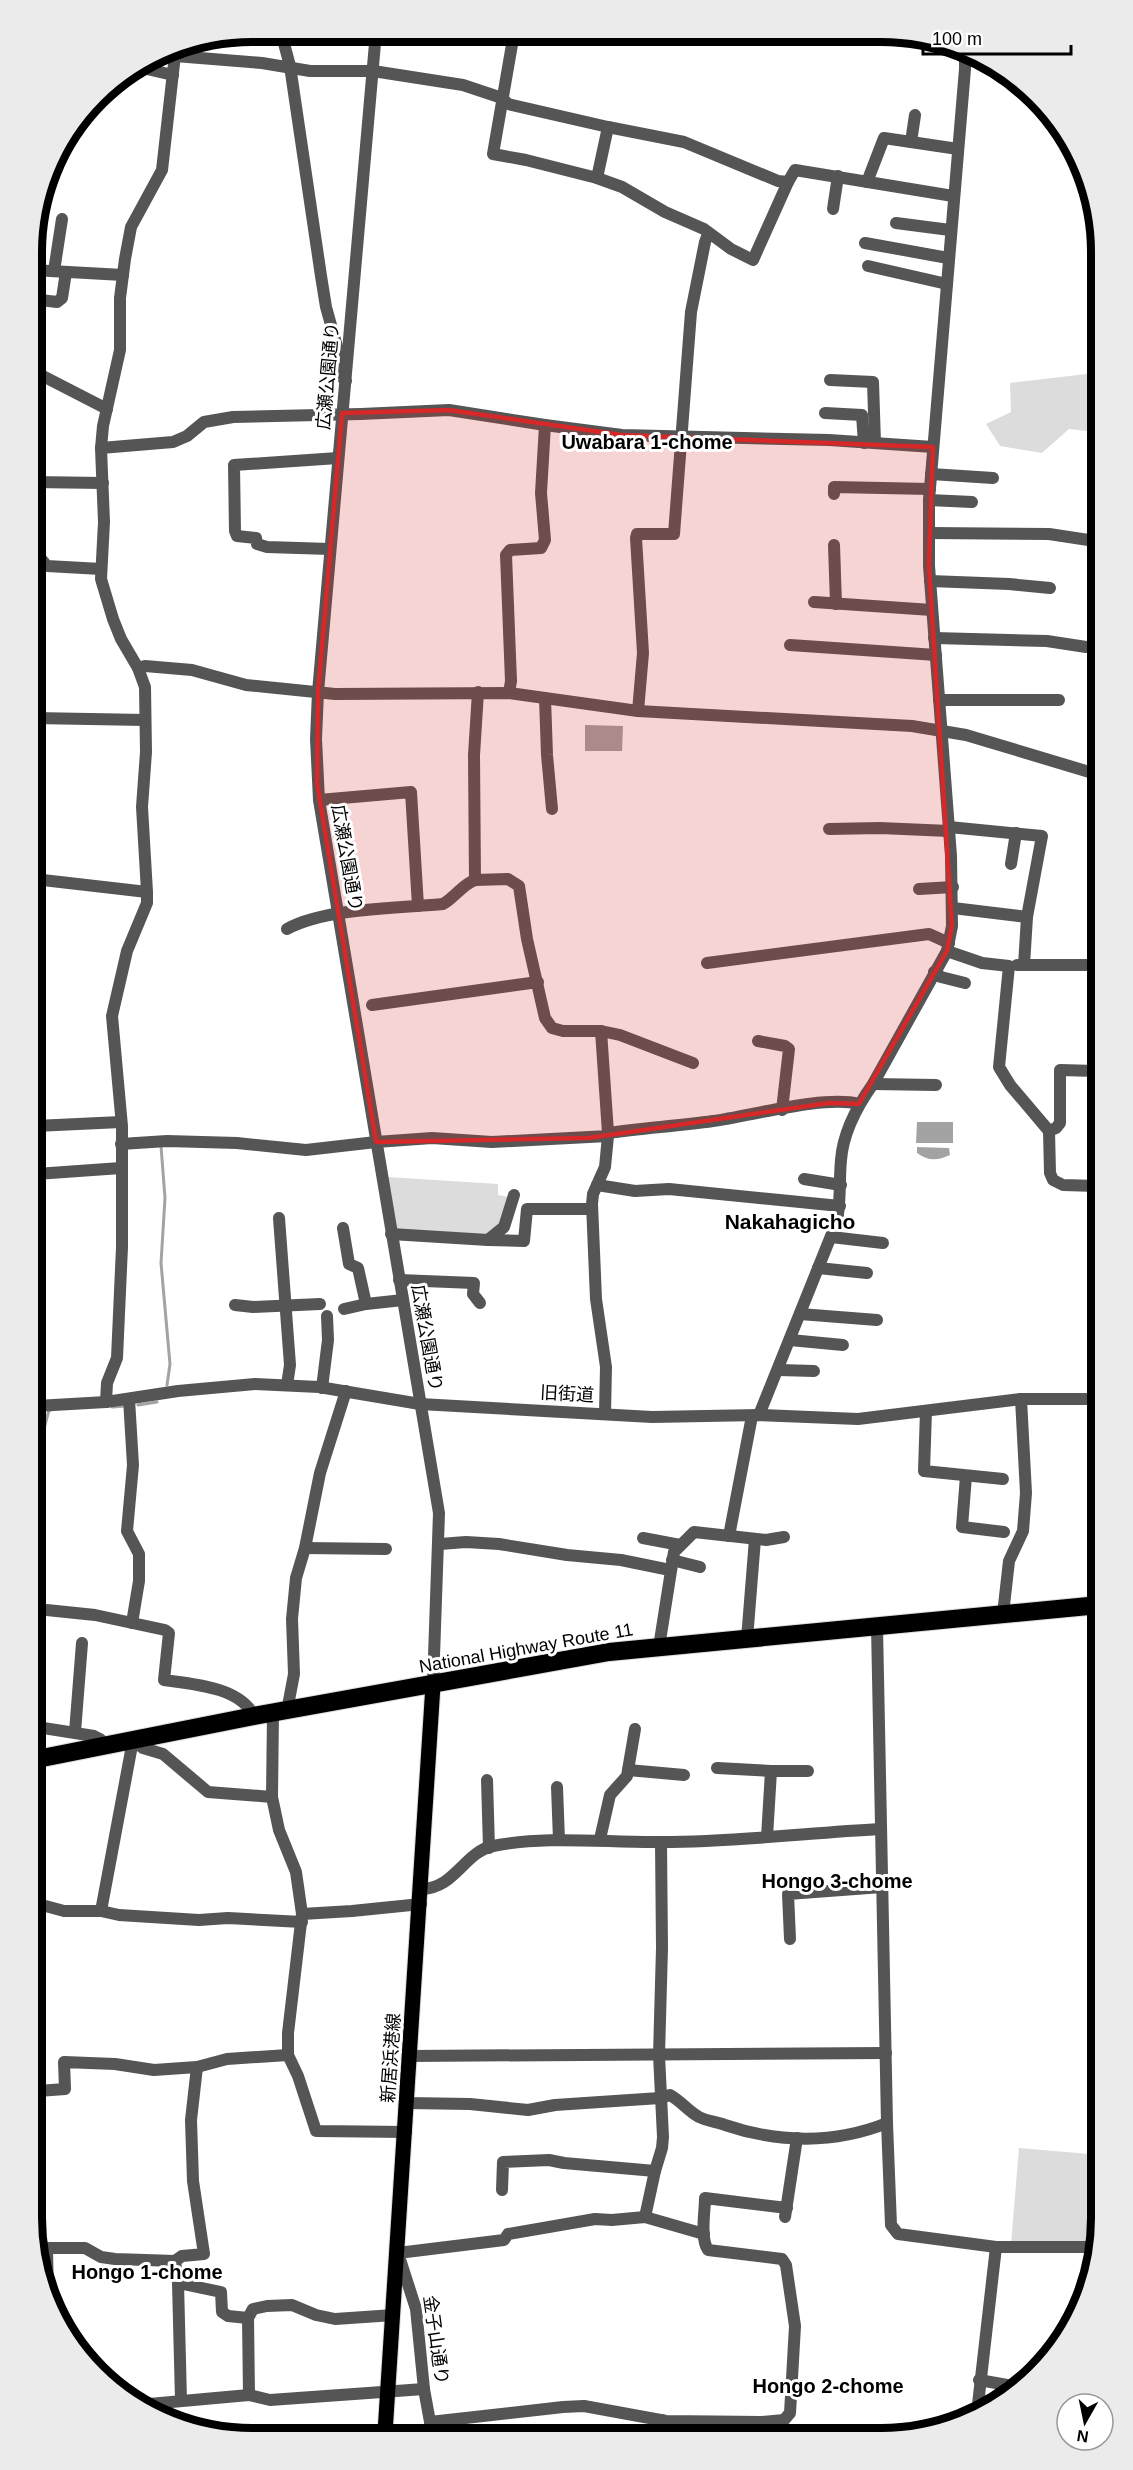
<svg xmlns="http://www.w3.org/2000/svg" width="1133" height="2470" viewBox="0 0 1133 2470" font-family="Arial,'Noto Sans JP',sans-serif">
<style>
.green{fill:#dcdcdc}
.water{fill:#a3a3a3}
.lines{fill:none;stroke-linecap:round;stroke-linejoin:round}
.stream{stroke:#a3a3a3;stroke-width:3}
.major-casing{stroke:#dbdbdb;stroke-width:17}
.highway-casing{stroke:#dbdbdb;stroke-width:20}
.minor{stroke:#555;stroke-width:12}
.major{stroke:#000;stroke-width:15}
.highway{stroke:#000;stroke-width:18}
.marked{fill:#d62828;fill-opacity:0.2;stroke:#d62828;stroke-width:4.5;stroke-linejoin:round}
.labels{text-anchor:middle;stroke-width:6;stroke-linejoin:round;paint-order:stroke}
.street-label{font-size:18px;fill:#000;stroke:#fff}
.neighbourhood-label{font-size:20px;font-weight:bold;fill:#000;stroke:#fff}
.quarter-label{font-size:21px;font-weight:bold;fill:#000;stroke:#fff}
.rim{fill:none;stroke:#000;stroke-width:8}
</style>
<rect width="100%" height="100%" fill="#fff"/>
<g class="green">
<polygon points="1095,373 1095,432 1069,429 1042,453 1000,446 986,424 1011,412 1010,383"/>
<polygon points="388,1177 498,1184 498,1195 509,1197 501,1226 489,1235 396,1230"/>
<polygon points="1019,2148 1101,2155 1101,2233 1099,2243 1011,2244"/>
</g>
<g class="water">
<polygon points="585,725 623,726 622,751 585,751"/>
<polygon points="917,1122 953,1122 953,1143 916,1143"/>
<path d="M917,1147L949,1148L950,1155C937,1161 928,1161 917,1153Z"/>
</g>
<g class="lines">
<g class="stream">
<polyline points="161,1146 165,1198 161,1263 170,1364 167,1385"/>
<polyline points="138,1405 157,1402"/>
<polyline points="112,1407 126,1406"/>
<polyline points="36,1459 49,1410 51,1410"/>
</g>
<defs>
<polyline id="major" points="385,2433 433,1685"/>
<polyline id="highway" points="37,1759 254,1716 609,1652 1099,1605"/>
</defs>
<use href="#major" class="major-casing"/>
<use href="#highway" class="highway-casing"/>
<g class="minor">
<polyline points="281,32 290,66 321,276 326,307 338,350 338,373 346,381"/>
<polyline points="376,32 318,692 316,739 319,800 439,1513 433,1685"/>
<polyline points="514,33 493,154 526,160 597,178 608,127"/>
<polyline points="923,36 925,36"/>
<polyline points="175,56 262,63 310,71 373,71 463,85 502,98 508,104 608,127 684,142 778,181 788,182 795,170 953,196"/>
<polyline points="138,67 173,75"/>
<polyline points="911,142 915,115"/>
<polyline points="597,178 622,187 665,212 704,229 731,249 753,260 788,182"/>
<polyline points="867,182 884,138 958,149"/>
<polyline points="45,188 47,189"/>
<polyline points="833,209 838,176"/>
<polyline points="896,223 950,230"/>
<polyline points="865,243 948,258"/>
<polyline points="32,256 38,218"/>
<polyline points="868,266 947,284"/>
<polyline points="32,270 123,275"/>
<polyline points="54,271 62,219"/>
<polyline points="32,299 57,302 62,298 66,272"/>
<polyline points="32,364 37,373 107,409"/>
<polyline points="830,380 873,382 875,443"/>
<polyline points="825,413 862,415 864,443"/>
<polyline points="101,448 173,442 187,436 204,422 233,417 361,414 449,410 545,425 622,435 829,440 933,447"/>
<polyline points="931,474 993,478"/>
<polyline points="33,482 103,483"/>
<polyline points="834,494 834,487 930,489"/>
<polyline points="929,500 972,502"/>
<polyline points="929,533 1049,534 1095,541"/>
<polyline points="834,545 836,604"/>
<polyline points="330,549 267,547 257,544 256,538 237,536 235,531 234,465 338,458"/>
<polyline points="33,556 42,560 47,566 101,569"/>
<polyline points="930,581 1009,584 1050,588"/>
<polyline points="814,602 932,610"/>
<polyline points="934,638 1047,641 1086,647"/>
<polyline points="790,645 936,655"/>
<polyline points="138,668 145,666 192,670 246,685 335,694 509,693 638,711 912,726 966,735 1096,774"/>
<polyline points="509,693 511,681 506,555 510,550 541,548 545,540 541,493 545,425"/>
<polyline points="545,698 547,755 552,809"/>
<polyline points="939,700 1059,700"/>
<polyline points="638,711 643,653 636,538 637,534 674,534 691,312 705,242 708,234"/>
<polyline points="34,718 145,720"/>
<polyline points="319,800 411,792 418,906"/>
<polyline points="949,827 1042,836 1027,917 1024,965"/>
<polyline points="829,829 880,828 949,831"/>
<polyline points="1011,864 1016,833"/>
<polyline points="34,879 147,892"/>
<polyline points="475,880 508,879 519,886 527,939 545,1018 552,1028 563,1031 601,1031"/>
<polyline points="919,889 953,887"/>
<polyline points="953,908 1027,917"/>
<path d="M287,929C325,908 399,908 443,904C454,898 463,884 475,880L474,755L478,692"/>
<polyline points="947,951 982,963 1009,966 999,1067 1010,1085 1049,1131 1050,1173 1053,1180 1063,1185 1097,1186"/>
<polyline points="707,963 929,934 949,943"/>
<polyline points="1017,965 1097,965"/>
<polyline points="934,972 941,977 965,983"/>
<polyline points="372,1005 538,982"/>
<polyline points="758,1041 785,1046 789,1049 782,1110"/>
<polyline points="873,1084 936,1085"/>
<polyline points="35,1126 121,1122"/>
<polyline points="1049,1131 1056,1128 1060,1123 1060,1070 1096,1071"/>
<polyline points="608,1133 601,1031 620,1035 693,1063"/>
<path d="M121,1144L167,1141L237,1143L306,1150L376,1142L432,1138L492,1142L608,1136V1133C643,1128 678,1126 713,1121C751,1116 824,1095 859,1104"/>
<polyline points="35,1172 36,1174 121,1168"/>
<polyline points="804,1179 841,1185"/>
<polyline points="597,1185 635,1191 669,1189 840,1206"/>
<polyline points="279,1218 290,1365 287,1385"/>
<polyline points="343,1228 349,1264 358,1268 366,1304 403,1300"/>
<polyline points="391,1234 488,1240 504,1227 514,1195"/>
<polyline points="831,1237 883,1243"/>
<polyline points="488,1240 524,1241 527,1209 592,1209"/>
<polyline points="818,1268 867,1273"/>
<polyline points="399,1280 474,1283 473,1294 480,1303"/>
<polyline points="235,1305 253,1307 320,1304"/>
<polyline points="344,1309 366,1304"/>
<polyline points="800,1314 877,1320"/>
<polyline points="790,1340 843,1345"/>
<polyline points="779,1370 814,1371"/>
<polyline points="322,1388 328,1340 327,1316"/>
<polyline points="129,1399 133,1465 127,1531 139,1554 139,1581 132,1623"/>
<polyline points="106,1402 107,1383 117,1358 122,1247 122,1126 112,1016 127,951 147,903 147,892 142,807 146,752 145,687 138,668 121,639 113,619 101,579 104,522 101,448 103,426 120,350 120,298 125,259 131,227 162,170 176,46"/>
<polyline points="36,1406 106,1402 178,1391 255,1384 319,1387 420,1404 652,1417 759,1415 858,1419 1021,1399 1098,1399"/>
<polyline points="926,1411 924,1471 1003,1479"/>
<polyline points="605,1414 606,1367 596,1299 592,1204 593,1194 605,1167 608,1136"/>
<path d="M759,1415L837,1221C841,1200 839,1181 841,1160C843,1133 858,1105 873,1084L947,951L952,926L951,856L929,566V500L965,69V50"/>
<polyline points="966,1476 962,1527 1004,1532"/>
<polyline points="729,1536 752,1416"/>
<polyline points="643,1538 680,1545"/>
<polyline points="440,1544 466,1542 499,1544 567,1555 621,1560 670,1570"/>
<polyline points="305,1548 386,1549"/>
<polyline points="672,1560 700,1567"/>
<path d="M37,1609L95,1615L165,1630L169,1633L164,1680C193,1684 240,1687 254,1716"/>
<polyline points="1003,1614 1009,1561 1023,1531 1026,1493 1021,1399"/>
<polyline points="877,1627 887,2123 891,2225 898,2234 996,2247 1098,2247"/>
<polyline points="747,1639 755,1539"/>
<polyline points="659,1647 674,1552 694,1532 766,1540 784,1537"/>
<polyline points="287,1711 294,1674 292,1619 296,1578 305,1548 320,1473 346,1391"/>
<polyline points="273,1713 272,1797 279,1830 296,1872 302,1914 288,2033 288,2055 298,2076 316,2131 406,2132"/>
<polyline points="37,1727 94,1736 100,1739 105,1746"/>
<polyline points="75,1732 82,1643"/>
<polyline points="717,1768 771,1771 767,1837"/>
<polyline points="628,1770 684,1775"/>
<polyline points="771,1771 808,1771"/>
<polyline points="487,1780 489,1848"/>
<polyline points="557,1787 559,1840"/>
<polyline points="600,1839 610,1795 627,1776 635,1729"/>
<path d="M421,1889C455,1889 464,1852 493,1846C549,1835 606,1843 662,1842C735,1842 807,1833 880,1829"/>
<polyline points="38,1904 64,1911 101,1911 119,1915 199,1920 228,1918 302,1922"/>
<polyline points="101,1911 133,1740 143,1748 163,1754 208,1792 272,1797"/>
<polyline points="302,1914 352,1911 421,1904"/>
<polyline points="790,1939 788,1894 882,1887"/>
<polyline points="410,2056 886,2053"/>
<polyline points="38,2091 65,2089 64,2062 115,2064 154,2070 197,2067 227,2059 288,2055"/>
<path d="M407,2103L470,2104L528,2110L555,2105L660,2098L670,2095C681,2101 688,2111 699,2117C707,2121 717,2122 725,2125C778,2143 835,2144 887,2123"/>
<polyline points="655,2171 662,2148 663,2137 659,2055 662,1948 661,1842"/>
<polyline points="502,2190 503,2162 549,2160 564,2163 655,2171 645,2217"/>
<polyline points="785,2217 797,2138"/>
<polyline points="39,2248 85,2248 101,2257 115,2259 175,2261"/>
<polyline points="47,2248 48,2297"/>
<polyline points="178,2283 221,2292 222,2312 228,2316 248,2318"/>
<polyline points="979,2380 1019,2387"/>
<polyline points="249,2395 248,2318 253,2309 267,2306 292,2305 316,2315 335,2319 394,2315"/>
<polyline points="181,2400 178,2283 175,2261 182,2256 204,2254 193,2181 191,2120 197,2067"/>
<polyline points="138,2405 249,2395 270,2400 424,2389"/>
<polyline points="977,2413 996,2247"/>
<path d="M430,2422L563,2407L584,2406L666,2421L761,2422L784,2420L790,2413L795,2326L786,2265L782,2259L708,2250C700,2238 705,2212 705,2198L787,2208"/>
<polyline points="659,2432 662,2420"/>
<polyline points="432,2433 424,2389 416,2309 398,2253 504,2240 508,2234 595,2219 612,2220 645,2217 704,2234"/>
</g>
<use href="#major" class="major"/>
<use href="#highway" class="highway"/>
</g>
<path class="marked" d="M449,410L622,435L933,447L929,566L952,926L947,951L859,1104L829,1103L589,1138L376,1142L317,783L318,692L342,413Z"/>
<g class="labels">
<g class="street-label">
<text transform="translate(328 376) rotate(-85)" y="6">広瀬公園通り</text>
<text transform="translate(347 858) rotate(80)" y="6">広瀬公園通り</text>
<text transform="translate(427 1338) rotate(80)" y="6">広瀬公園通り</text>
<text transform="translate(567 1394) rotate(3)" y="6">旧街道</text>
<text transform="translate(526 1648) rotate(-10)" y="6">National Highway Route 11</text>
<text transform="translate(391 2058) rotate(-86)" y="6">新居浜港線</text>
<text transform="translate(436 2340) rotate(82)" y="6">金子山通り</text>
</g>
<g class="neighbourhood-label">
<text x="647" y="449">Uwabara 1-chome</text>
<text x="837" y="1888">Hongo 3-chome</text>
<text x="147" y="2279">Hongo 1-chome</text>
<text x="828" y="2393">Hongo 2-chome</text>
</g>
<g class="quarter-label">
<text x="790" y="1229">Nakahagicho</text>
</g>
</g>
<path d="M0 0H1133V2470H0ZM252 42H881A210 210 0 0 1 1091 252V2218A210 210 0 0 1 881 2428H252A210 210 0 0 1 42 2218V252A210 210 0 0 1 252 42Z" fill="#ebebeb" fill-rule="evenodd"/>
<path class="rim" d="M252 42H881A210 210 0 0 1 1091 252V2218A210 210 0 0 1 881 2428H252A210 210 0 0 1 42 2218V252A210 210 0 0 1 252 42Z"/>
<g transform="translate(1085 2422) rotate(189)"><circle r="28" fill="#ffffff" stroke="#999999" stroke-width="1.5"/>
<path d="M0-4.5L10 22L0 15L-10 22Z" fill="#000000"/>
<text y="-9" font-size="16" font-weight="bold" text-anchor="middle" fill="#000000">N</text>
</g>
<path d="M923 45v9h148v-9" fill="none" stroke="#000000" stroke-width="3"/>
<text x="932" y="45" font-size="18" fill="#000000" stroke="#ffffff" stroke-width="4.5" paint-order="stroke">100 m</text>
</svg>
